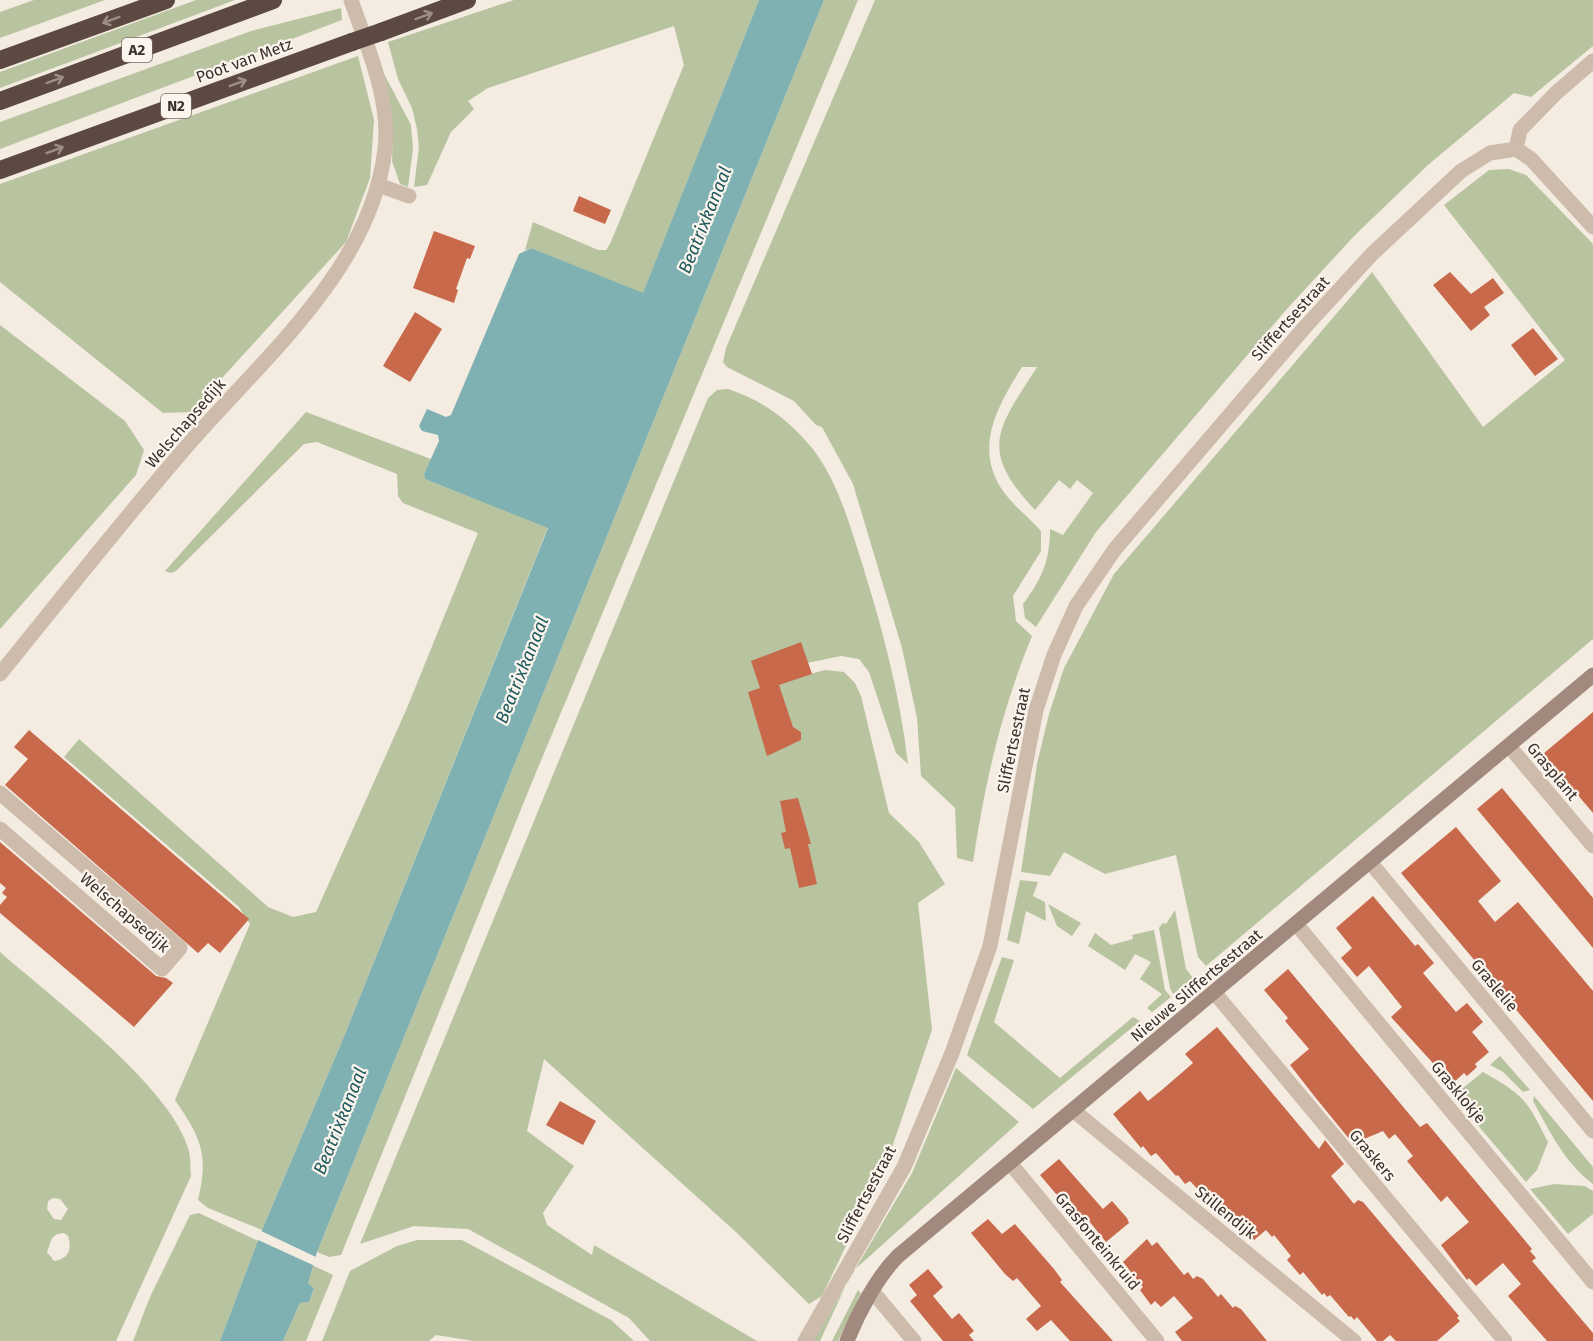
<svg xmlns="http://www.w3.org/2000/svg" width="1593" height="1341" viewBox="0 0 1593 1341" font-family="'Fira Sans',sans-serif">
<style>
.green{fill:#b8c4a0;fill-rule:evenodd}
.water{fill:#7fb0b2}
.pier{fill:#f4ebe1}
.building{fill:#c8694b}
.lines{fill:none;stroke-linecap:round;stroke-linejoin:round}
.street{stroke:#cdbbac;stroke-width:15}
.secondary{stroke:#a18a7d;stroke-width:15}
.highway{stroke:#5c4a42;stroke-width:18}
.highway-bridge{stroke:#5c4a42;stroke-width:18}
.oneway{stroke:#9c8e87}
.labels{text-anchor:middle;stroke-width:4.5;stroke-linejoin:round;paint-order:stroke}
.shield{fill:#fbf5ee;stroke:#756b66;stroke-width:1.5}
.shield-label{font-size:15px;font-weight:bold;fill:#3b302b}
.street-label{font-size:16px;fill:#3b302b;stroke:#fbf5ee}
.water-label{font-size:18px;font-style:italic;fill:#1f5a5e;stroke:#fbf5ee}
</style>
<rect width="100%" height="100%" fill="#f4ebe1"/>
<g class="green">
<polygon points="34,0 105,0 0,38 0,12"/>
<polygon points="196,0 235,0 0,88 0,72"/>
<polygon points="514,0 759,0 643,294 531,248 525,250 533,222 598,250 606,250 610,244 684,65 674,26 488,88 468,101 474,109 451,132 427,185 414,187 419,147 417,129 412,108 398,79 388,42"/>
<polygon points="824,0 858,0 530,787 341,1255 329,1257 317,1252"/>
<path d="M875,0H1593V46L1531,97L1514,93L1428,165L1355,235L1286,310L1096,532L1036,627L1025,618L1023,604C1042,579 1050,560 1050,529L1063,535L1093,493L1077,480L1070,489L1059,480L1035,510C978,449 997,430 1037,367H1022C998,405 973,448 1003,491C1013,505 1029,518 1041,531V551L1013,596L1016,621L1032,636C1001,711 985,782 973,862L957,858L955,808L921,776L917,718L902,648L853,484L822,427L816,425L794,401L727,367L723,362L726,348Z"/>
<polygon points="341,8 342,20 0,149 0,122 251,31"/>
<polygon points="358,56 374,120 370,178 346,242 191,412 163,413 0,282 0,184"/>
<polygon points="382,70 411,125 413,149 408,187 400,184 392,161 393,129"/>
<polygon points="1509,169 1526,175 1593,244 1593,639 1206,966 1198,957 1176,855 1105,874 1064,852 1050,876 1021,872 1037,764 1049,714 1064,668 1114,574 1372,272 1483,427 1565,360 1444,205 1489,170"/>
<polygon points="0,325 125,421 144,450 136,475 0,629"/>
<path d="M728,389C762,400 789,420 812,448C837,480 849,522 861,560C882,627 900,694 908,764L896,753L869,672L859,659L841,656L773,670L777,683L825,670L844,672L855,683L861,696L889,813L919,842L945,884L918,903L932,1030L889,1156L822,1296L809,1304L737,1233L544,1059L527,1131L574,1166L543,1213L547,1225L592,1255L594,1245L757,1341H650L629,1318L468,1229L414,1226L360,1244L708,398L717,390Z"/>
<path d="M306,412L431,459L424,474L425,479L548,527L343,1039L262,1230L208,1208L198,1200C209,1154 201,1138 175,1100L250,924L239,907L64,757L79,739L268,907L293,917L316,912L407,708L478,533L403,503L398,496L397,474L317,442L304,444L176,571L171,573L165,571Z"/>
<polygon points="1020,880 1038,882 1033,896 1045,902 1046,921 1026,911 1019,944 1007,940"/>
<polygon points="1048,904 1081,923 1072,936 1057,926"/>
<polygon points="1175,910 1186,969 1193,978 1173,994 1170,988 1159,928 1163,923 1166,924"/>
<polygon points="1154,930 1165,990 1171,997 1152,1012 1147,1008 1162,994 1140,979 1151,962 1135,954 1125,970 1088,946 1095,933 1111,945 1133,939 1132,935"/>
<path d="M0,952C51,997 169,1085 188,1148C191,1156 190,1167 191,1176L116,1341H0ZM53,1198L60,1199L68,1209L61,1220L54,1219L47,1209L48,1201ZM64,1233L68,1236C72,1249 69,1259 54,1261L47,1252L52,1238L57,1234Z"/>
<polygon points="1002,957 1014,960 994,1022 1060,1078 1133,1017 1140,1021 1033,1109 967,1055"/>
<polygon points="1500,1056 1530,1090 1523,1092 1503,1072 1490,1065"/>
<polygon points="956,1068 1019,1122 852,1272 820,1341 813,1341 912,1173"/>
<path d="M1483,1072C1525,1096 1526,1099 1548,1142L1537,1170L1526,1182L1453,1096Z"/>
<path d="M1534,1096L1593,1167V1184C1564,1162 1550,1132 1533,1101Z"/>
<polygon points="1554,1184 1585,1186 1593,1191 1593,1214 1568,1234 1530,1189"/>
<polygon points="199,1213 258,1241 220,1341 133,1341 150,1297 190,1215"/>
<polygon points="417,1240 462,1240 611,1320 634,1341 474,1341 436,1335 429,1341 322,1341 350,1271 397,1246"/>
<polygon points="312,1265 333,1275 306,1341 283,1341 300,1303 309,1302 314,1290 308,1283"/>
<polygon points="858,1290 861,1293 838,1341 832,1341"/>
</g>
<polygon class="water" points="759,0 824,0 317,1252 308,1283 314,1289 309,1302 300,1303 283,1341 220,1341 262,1230 343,1039 548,528 425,479 424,474 439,441 438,435 422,431 419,426 427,409 446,417 451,415 519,254 531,248 643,293"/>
<polygon class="pier" points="259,1230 318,1258 315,1266 256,1239"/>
<g class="building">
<polygon points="579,196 611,210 605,224 573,211"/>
<polygon points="434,231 475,246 470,259 467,258 456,289 458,290 454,303 413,288"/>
<polygon points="1450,272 1471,294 1493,278 1504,293 1484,307 1490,315 1471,331 1433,285"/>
<polygon points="415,312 442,329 410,382 383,366"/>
<polygon points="1533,328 1558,359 1535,376 1511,345"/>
<polygon points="801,642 812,674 779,685 793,727 801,732 801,740 767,756 748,692 760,688 751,661"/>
<polygon points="1593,712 1593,813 1543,754"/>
<polygon points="29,730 249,919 220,953 208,943 198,953 5,785 28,759 14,747"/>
<polygon points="1502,788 1593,898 1593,948 1477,809"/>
<polygon points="798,798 811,844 808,844 817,884 799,888 790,848 785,849 781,833 786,832 780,801"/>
<polygon points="1456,827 1501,881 1478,901 1495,922 1518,902 1593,991 1593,1101 1401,873"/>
<polygon points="0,842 156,976 166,978 173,983 134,1027 0,913 0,905 7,897 2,893 6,888 0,883"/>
<polygon points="1373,896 1415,946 1418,944 1434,963 1423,973 1456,1012 1467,1003 1483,1022 1472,1032 1489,1052 1475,1064 1477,1067 1467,1076 1464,1073 1452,1084 1391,1017 1402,1007 1369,966 1357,977 1341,958 1352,948 1336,928"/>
<polygon points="1288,969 1420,1127 1427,1123 1532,1249 1530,1251 1536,1258 1532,1261 1593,1333 1593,1341 1547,1341 1508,1296 1521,1284 1503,1263 1476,1286 1469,1278 1467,1280 1441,1245 1469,1222 1447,1196 1441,1202 1407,1161 1413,1156 1395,1134 1389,1139 1383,1131 1357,1142 1362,1148 1359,1151 1315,1097 1290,1065 1309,1049 1285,1021 1288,1018 1264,990"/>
<polygon points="1217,1027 1319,1149 1325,1140 1344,1164 1331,1176 1354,1204 1358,1200 1363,1202 1459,1316 1457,1318 1460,1321 1437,1341 1396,1341 1390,1335 1383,1341 1377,1341 1357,1317 1354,1320 1351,1316 1349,1317 1330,1295 1327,1297 1324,1293 1322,1295 1303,1272 1300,1275 1287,1260 1291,1256 1274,1235 1272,1237 1266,1230 1254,1240 1224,1209 1219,1212 1190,1181 1185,1184 1178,1175 1176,1176 1156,1153 1151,1156 1143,1146 1141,1148 1113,1114 1140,1091 1148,1101 1163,1089 1193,1063 1185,1054"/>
<polygon points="560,1101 596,1121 583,1145 546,1125"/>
<polygon points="1059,1159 1103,1209 1112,1201 1127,1218 1129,1223 1106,1242 1089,1221 1083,1226 1040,1175"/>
<polygon points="988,1219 1002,1234 1015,1224 1054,1269 1062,1280 1060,1282 1113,1341 1070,1341 1051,1320 1037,1331 1026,1319 1041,1306 1017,1278 1013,1281 1005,1274 971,1233"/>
<polygon points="1147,1239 1152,1246 1157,1242 1184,1275 1188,1272 1193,1279 1197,1276 1203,1279 1218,1297 1221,1294 1233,1308 1235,1306 1241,1309 1267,1341 1182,1341 1175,1332 1193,1318 1174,1296 1161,1307 1155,1301 1151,1305 1140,1290 1143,1287 1123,1262"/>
<polygon points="928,1269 943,1287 933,1296 952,1319 959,1313 974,1331 969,1335 974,1341 943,1341 910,1301 917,1295 909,1285"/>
</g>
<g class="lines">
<g class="street">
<polyline points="1516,149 1520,130 1556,93 1593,61"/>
<polyline points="378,185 409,196"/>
<path d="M0,674C60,600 119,525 181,453C257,363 371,272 385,149C391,100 367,46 351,0"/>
<polyline points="1509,746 1593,846"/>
<polyline points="0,793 180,948 162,969 0,829"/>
<polyline points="1370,862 1593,1131"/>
<polyline points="1297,925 1593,1282"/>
<polyline points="1214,992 1505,1341"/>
<polyline points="1074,1111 1354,1341"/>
<polyline points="1010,1163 1157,1341"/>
<polyline points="873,1292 914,1341"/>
<polyline points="805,1341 904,1167 952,1053 990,946 1036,710 1054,655 1076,606 1115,549 1305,327 1372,254 1461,171 1490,153 1516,149 1531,159 1593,227"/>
</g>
<path class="secondary" d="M847,1341C858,1313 877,1277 898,1256L1593,675"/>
<g class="highway">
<polyline points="381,32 467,0"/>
<polyline points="0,60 166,0"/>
<polyline points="0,101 273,0"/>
<polyline points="0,170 352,42"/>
</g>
<polyline class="highway-bridge" points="352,42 381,32"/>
</g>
<defs><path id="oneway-shaft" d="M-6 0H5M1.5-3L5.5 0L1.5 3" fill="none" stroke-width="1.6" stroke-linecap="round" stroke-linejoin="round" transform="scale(1.5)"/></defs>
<g class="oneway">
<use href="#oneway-shaft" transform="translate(424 16) rotate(-20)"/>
<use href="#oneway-shaft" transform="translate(111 20) rotate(160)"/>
<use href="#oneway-shaft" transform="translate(55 80) rotate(-20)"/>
<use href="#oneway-shaft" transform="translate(238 83) rotate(-20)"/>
<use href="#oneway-shaft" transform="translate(55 150) rotate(-20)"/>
</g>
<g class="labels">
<g class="shield">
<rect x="122" y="38" width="30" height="24" rx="4.5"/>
<rect x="161" y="94" width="30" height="24" rx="4.5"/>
</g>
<g class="shield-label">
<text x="137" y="55">A2</text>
<text x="176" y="111">N2</text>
</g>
<g class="street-label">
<text transform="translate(244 60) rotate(-20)" y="6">Poot van Metz</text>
<text transform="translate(1290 318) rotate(-48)" y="6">Sliffertsestraat</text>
<text transform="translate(185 423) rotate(-49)" y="6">Welschapsedijk</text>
<text transform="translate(1013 740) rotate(-78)" y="6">Sliffertsestraat</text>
<text transform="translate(1553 771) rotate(50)" y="6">Grasplant</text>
<text transform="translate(125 912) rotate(41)" y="6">Welschapsedijk</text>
<text transform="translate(1196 985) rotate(-40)" y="6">Nieuwe Sliffertsestraat</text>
<text transform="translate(1495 985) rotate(50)" y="6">Graslelie</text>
<text transform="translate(1459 1092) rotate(50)" y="6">Grasklokje</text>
<text transform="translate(1373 1155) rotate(50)" y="6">Graskers</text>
<text transform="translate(866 1194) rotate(-62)" y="6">Sliffertsestraat</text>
<text transform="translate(1226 1212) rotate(39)" y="6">Stillendijk</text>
<text transform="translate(1098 1241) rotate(50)" y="6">Grasfonteinkruid</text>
</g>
<g class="water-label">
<text transform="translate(705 220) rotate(-68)" y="6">Beatrixkanaal</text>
<text transform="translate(522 670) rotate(-68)" y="6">Beatrixkanaal</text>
<text transform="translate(340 1121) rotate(-68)" y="6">Beatrixkanaal</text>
</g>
</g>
</svg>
